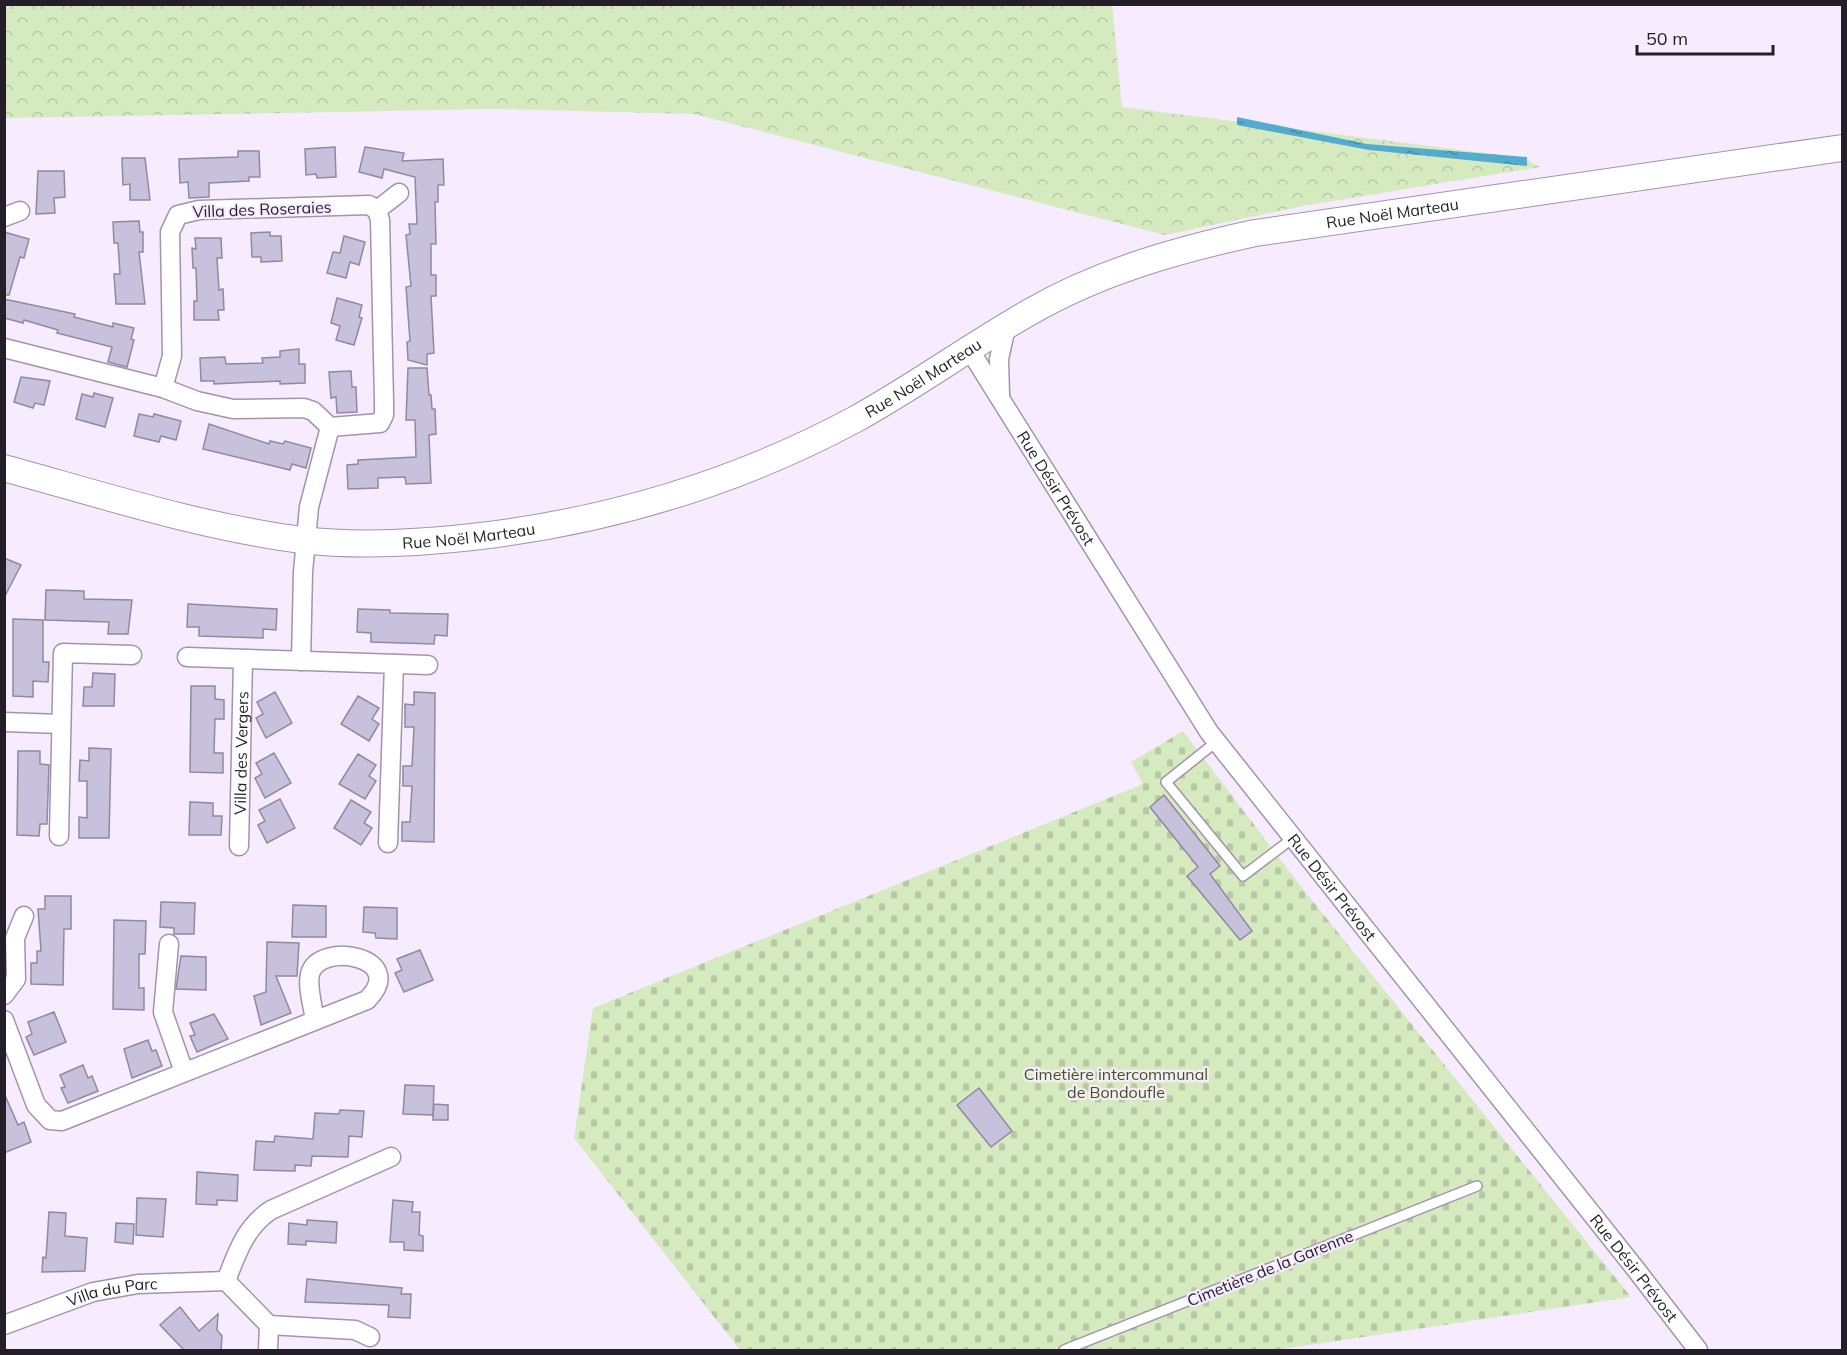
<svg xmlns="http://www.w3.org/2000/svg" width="1847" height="1355" viewBox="0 0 1847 1355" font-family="Mulish,sans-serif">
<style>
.forest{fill:url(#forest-crowns)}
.cemetery{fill:url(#cemetery-stones)}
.water{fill:url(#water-ripples)}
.building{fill:#c8c1db;stroke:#8f89a1;stroke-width:1.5}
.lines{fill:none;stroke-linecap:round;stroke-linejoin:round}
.lane-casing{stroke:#a294ab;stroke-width:12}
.street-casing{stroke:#a294ab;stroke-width:21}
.secondary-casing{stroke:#a294ab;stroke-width:28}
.lane{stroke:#fff;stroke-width:9}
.street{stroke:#fff;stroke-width:18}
.secondary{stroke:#fff;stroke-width:26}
.labels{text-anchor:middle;stroke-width:4.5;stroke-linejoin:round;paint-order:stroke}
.street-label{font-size:16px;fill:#231e27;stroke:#f7ebff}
.park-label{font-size:16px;fill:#3c570e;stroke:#f7ebff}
</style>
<defs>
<pattern id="forest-crowns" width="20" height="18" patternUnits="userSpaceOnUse" patternTransform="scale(1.5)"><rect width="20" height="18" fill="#d5ebbf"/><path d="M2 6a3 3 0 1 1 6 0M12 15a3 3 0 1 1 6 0" fill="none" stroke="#b7c9a4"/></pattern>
<pattern id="cemetery-stones" width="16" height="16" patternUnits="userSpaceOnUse" patternTransform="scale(1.5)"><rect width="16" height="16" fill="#d5ebbf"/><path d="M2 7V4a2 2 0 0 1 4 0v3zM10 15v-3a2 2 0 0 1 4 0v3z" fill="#b7c9a4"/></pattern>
<pattern id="water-ripples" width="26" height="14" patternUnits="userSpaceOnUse" patternTransform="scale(1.5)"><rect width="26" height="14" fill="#53accd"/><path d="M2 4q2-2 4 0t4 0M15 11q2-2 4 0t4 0" fill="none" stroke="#448ba6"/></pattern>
</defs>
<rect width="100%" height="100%" fill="#f7ebff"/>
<polygon class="forest" points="4,5 1112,5 1122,107 1524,158 1540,167 1303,206 1165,235 694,114 497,109 5,118"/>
<polygon class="cemetery" points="1183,731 1299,884 1631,1297 1276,1350 740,1350 574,1138 593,1008 1143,784 1131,762"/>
<polygon class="water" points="1237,117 1367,144 1527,157 1527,166 1369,150 1237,125"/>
<g class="building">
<polygon points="335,147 336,177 317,178 316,174 306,175 305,149"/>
<polygon points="365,147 404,153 402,161 443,159 444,185 438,185 438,202 435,202 436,244 431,244 431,275 436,275 436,296 431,296 434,353 427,354 427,365 408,360 407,342 410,341 406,287 411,286 406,235 410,234 409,224 417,224 415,177 384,169 382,178 359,172"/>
<polygon points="238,151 259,151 260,177 249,177 249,181 209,183 209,197 189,198 188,182 180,183 179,159 238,157"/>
<polygon points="122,158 145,158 150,200 130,200 130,184 123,185"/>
<polygon points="38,171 64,171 65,197 54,198 55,213 36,214"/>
<polygon points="139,221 140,232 143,232 143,252 139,252 145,304 116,304 114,274 120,274 118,243 114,243 113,222"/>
<polygon points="4,232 29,239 24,258 20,257 9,295 4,295"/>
<polygon points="270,232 270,236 281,236 282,261 261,262 261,257 252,257 251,233"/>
<polygon points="344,236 365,242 359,265 350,262 346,278 327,273 333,252 340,253"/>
<polygon points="195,238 221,238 222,258 217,258 219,290 223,289 224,310 218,310 219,320 194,320 194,301 197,301 196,268 193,268 192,248 196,249"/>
<polygon points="337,298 362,305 359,317 362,318 354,345 336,340 340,326 331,323"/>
<polygon points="4,299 75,314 74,317 113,327 113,323 134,328 131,339 134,340 127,367 108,362 112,347 57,333 58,330 24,320 23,323 4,318"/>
<polygon points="299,349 299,364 305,364 305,383 280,384 280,381 214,384 214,381 201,381 200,358 225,357 226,364 263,363 262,358 280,357 280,351"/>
<polygon points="408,368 427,368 429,395 431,395 432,409 435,409 436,434 429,435 431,483 406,484 405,477 378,478 378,488 348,489 347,465 358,464 358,460 416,457 415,420 406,420"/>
<polygon points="351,371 352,387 356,387 357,412 337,413 336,397 331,398 329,372"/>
<polygon points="21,377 50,381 44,405 35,403 33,408 14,402"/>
<polygon points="94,393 113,398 105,427 76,419 82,394 93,397"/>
<polygon points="139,414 153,417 154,414 181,421 176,440 161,436 159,442 134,436"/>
<polygon points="209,424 269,444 270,441 283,444 285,441 311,448 306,468 292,464 290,470 203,449"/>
<polygon points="4,558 21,565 4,598"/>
<polygon points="46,590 84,591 84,599 132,600 128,634 108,634 109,622 45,620"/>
<polygon points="188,604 277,609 276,630 263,629 263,638 199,636 199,627 187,627"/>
<polygon points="358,609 390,610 390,613 448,614 447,636 435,635 434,644 371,642 371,633 357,632"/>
<polygon points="13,619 43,620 43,662 49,662 48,682 33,681 33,697 13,696"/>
<polygon points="93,673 115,674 114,706 83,706 84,687 92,687"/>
<polygon points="191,686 215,686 215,699 224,700 224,719 215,719 214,753 223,753 223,773 190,772"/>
<polygon points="275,692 292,723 266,738 256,718 263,714 257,702"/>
<polygon points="414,692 435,693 434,842 402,841 402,822 410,822 412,786 403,786 403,766 412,766 414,727 405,727 405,704 414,705"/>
<polygon points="358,696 379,708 372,719 379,724 369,741 341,724"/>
<polygon points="89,748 111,749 109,838 79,838 79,817 87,818 87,781 79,781 80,760 89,761"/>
<polygon points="18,751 40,751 40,764 49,765 47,824 40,824 39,836 17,835"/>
<polygon points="274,753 291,783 265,798 255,778 262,774 256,763"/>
<polygon points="358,754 376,765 369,776 376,781 365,799 339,784"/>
<polygon points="1164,795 1220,866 1210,874 1252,931 1240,940 1187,876 1198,867 1150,807"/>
<polygon points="280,799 295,828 267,843 258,825 265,821 259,810"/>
<polygon points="351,800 371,812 364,823 372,828 361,845 334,828"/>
<polygon points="190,802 213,803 213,816 222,816 221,835 189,835"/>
<polygon points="45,896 71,896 71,929 64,929 63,985 31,984 31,963 37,963 37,951 41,951 38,909 45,909"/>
<polygon points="161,902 195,903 194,934 174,934 174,928 160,927"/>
<polygon points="293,905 326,906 326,937 292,937"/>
<polygon points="364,907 397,908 397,939 376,938 375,933 363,932"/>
<polygon points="114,920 146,921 145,954 139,954 139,988 144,988 144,1010 113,1009"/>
<polygon points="267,942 299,943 297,976 276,976 291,1013 261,1025 254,996 266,992"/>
<polygon points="420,950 433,980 404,992 395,973 402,970 397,959"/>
<polygon points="181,956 206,957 206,990 176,989"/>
<polygon points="54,1012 66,1042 34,1055 26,1037 32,1034 28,1022"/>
<polygon points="214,1014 228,1039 197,1052 190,1036 195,1035 190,1023"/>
<polygon points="148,1040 152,1051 156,1050 162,1066 132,1078 124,1049"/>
<polygon points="83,1065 88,1078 92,1076 98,1091 68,1103 61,1088 65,1087 60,1075"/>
<polygon points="405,1085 434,1086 433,1115 434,1104 448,1105 448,1120 433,1120 433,1115 403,1114"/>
<polygon points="979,1088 1012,1131 991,1147 957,1105"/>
<polygon points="4,1093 18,1125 24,1122 31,1142 4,1153"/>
<polygon points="340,1110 364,1111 362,1137 349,1136 348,1157 312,1156 311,1166 295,1165 295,1171 254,1170 256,1141 274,1142 275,1136 313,1139 315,1113 339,1114"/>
<polygon points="197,1172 238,1175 237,1201 217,1200 217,1205 196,1204"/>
<polygon points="137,1198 166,1199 163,1237 136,1235"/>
<polygon points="393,1200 413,1202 412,1212 420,1212 419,1235 423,1236 423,1251 404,1250 404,1242 390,1242"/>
<polygon points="49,1212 66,1213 65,1236 87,1238 85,1271 42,1272 43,1257 46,1258"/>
<polygon points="307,1220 337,1222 336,1243 306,1241 306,1245 288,1244 289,1223 307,1225"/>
<polygon points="116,1223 134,1224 133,1244 115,1242"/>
<polygon points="307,1279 402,1288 401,1294 411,1294 410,1318 388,1317 389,1305 305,1302"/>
<polygon points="180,1307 199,1331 218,1314 217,1330 222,1336 221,1350 184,1350 160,1325"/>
</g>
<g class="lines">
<defs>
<g id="lane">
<polyline points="1216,742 1166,782 1243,876 1293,838"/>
<polyline points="1064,1350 1477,1186"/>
</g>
<g id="street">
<polyline points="377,210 399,193"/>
<polyline points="4,217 20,211"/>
<polyline points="4,348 163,388 197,401 233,409 304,408 313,411 330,427 380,423 384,415 384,402 380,220 377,210 369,205 199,210 178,215 170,232 172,356 163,388"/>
<path id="s1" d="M969,349L1209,732L1634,1267L1698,1350"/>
<polyline points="1000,395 999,359 1006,327"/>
<polyline points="187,657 428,665"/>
<polyline points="301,661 303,572 309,507 330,427"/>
<polyline points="4,722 61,724"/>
<polyline points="59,836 63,653 132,655"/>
<polyline points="388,843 394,664"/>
<path id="s2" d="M239,846L243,660"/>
<polyline points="169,944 163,1012 184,1072"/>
<polyline points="4,995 16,979 15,938 24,916"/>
<path d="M4,1020L36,1105L50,1120L62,1121L367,1000C410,957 319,940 310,974C307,987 313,1007 315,1020"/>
<path id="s3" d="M4,1325L93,1292L138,1284L226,1281"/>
<polyline points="269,1325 355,1330 370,1337"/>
<path d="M268,1350L269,1325L226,1281C237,1253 245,1227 271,1210L391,1157"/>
</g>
<g id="secondary">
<path id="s4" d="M4,468C102,495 201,527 302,540C361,547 422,543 481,536C613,520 736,483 854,420C914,387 970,346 1030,312C1099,272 1177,250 1255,233L1842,148"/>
</g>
</defs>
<use href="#lane" class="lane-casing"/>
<use href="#street" class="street-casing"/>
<use href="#secondary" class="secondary-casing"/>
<use href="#lane" class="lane"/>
<use href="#street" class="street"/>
<use href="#secondary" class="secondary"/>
</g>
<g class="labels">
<g class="street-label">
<text transform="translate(262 209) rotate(-2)" y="6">Villa des Roseraies</text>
<text dy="6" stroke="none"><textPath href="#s4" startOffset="1464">Rue Noël Marteau</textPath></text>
<text dy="6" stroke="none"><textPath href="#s4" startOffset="960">Rue Noël Marteau</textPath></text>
<text dy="6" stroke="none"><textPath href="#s1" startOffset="164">Rue Désir Prévost</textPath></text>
<text dy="6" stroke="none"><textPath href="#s4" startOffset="474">Rue Noël Marteau</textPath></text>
<text dy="6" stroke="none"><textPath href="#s2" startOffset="93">Villa des Vergers</textPath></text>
<text dy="6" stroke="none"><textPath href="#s1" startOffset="650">Rue Désir Prévost</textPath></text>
<text transform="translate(1270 1268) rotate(-22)" y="6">Cimetière de la Garenne</text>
<text dy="6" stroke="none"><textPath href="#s1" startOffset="1136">Rue Désir Prévost</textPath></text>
<text dy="6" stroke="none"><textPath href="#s3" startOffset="114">Villa du Parc</textPath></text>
</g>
<g class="park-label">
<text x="1116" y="1080">Cimetière intercommunal<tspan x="1116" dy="18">de Bondoufle</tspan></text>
</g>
</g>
<rect width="1847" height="1355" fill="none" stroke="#231e27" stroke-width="12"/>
<path d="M1637 45v9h136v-9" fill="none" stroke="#231e27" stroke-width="3"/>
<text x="1646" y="45" font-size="18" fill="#231e27" stroke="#f7ebff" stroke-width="4.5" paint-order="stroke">50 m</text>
</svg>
